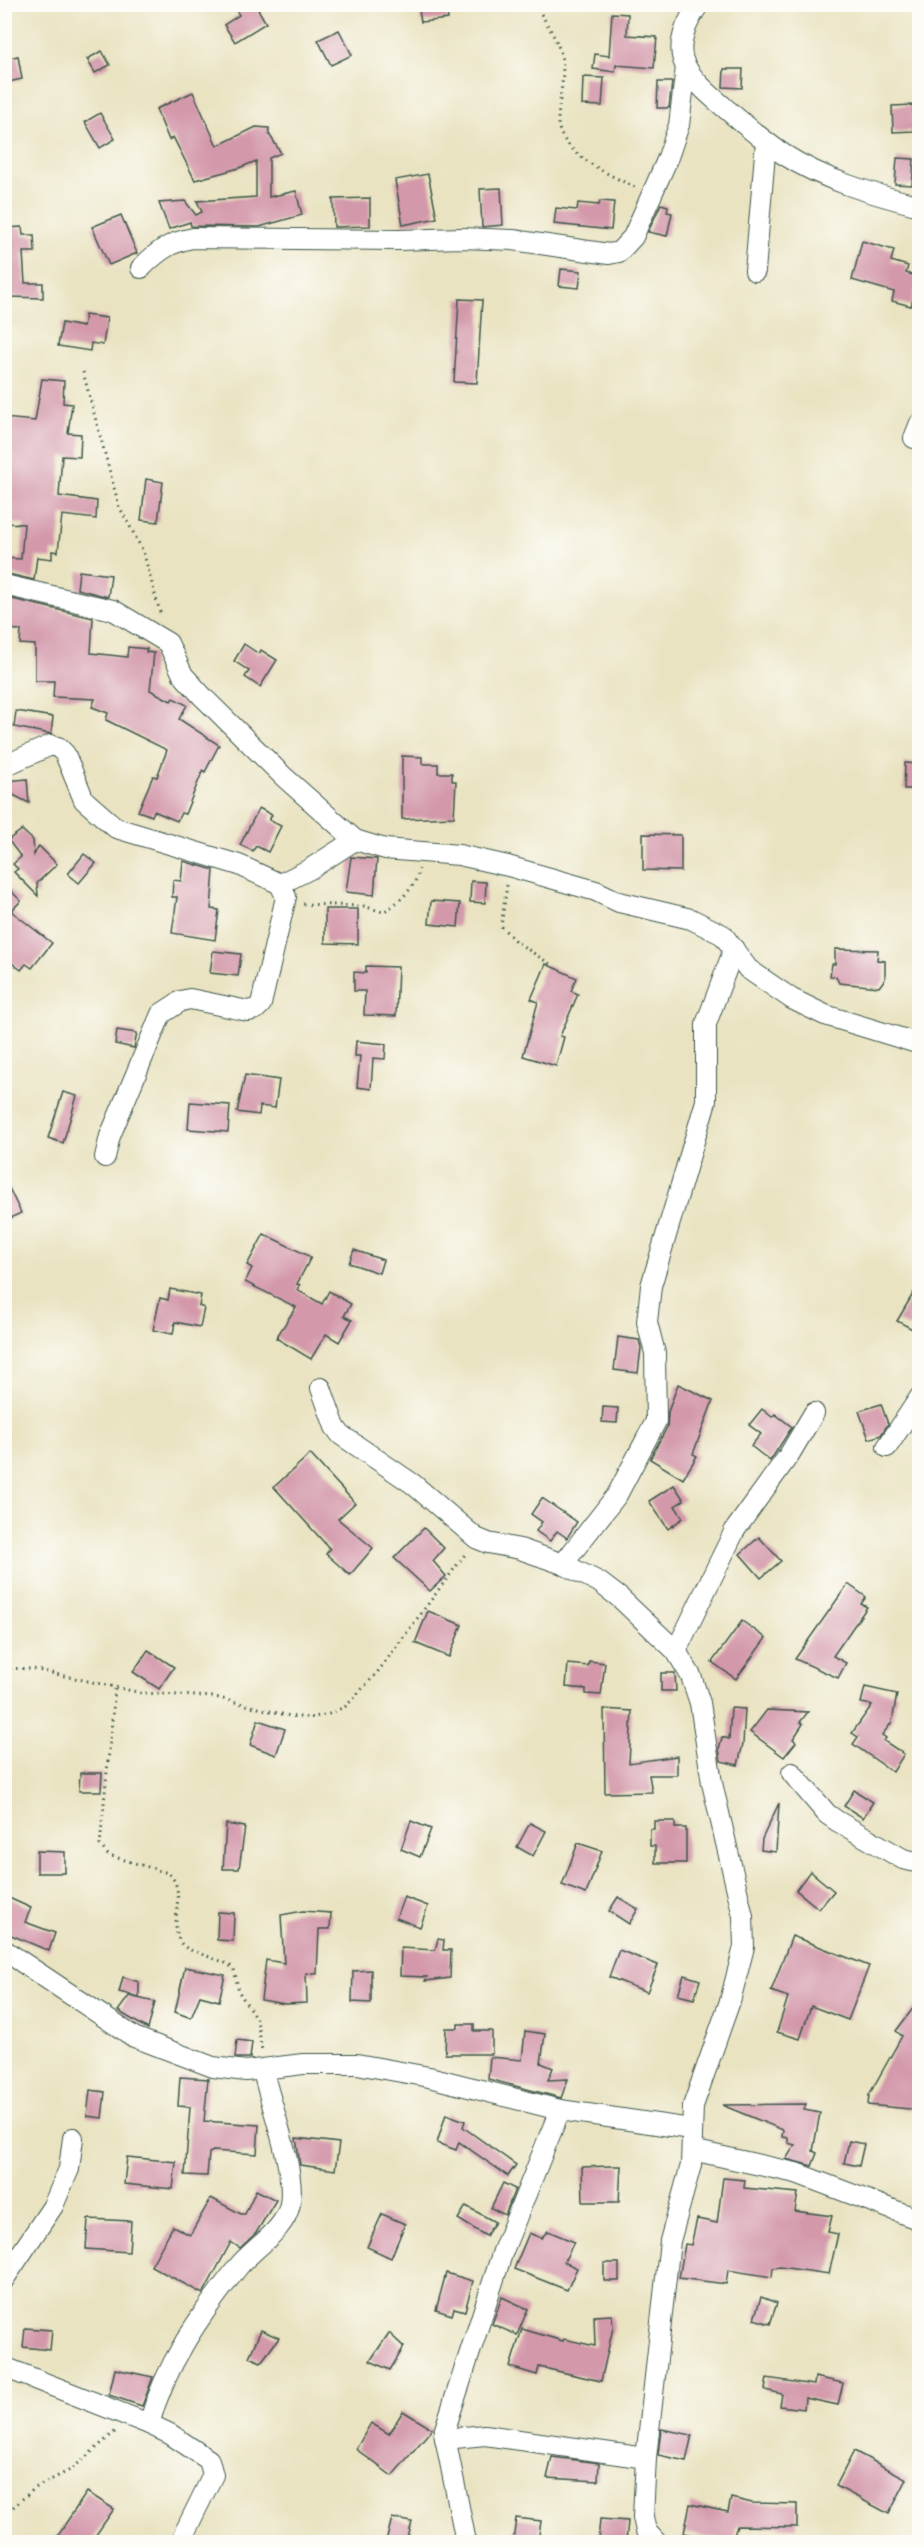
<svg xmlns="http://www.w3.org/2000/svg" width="924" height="2547" viewBox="0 0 924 2547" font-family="'Libre Bodoni',serif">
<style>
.building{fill:#d398aa}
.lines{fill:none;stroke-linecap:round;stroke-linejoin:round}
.minor-casing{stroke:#3d5649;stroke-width:22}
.path{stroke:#3d5649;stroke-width:3;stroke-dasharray:1.5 4.5;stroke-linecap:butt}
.minor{stroke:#fff;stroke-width:20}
</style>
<rect width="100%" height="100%" fill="#fdfcf7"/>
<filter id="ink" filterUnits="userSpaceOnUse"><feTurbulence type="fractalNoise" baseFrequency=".0167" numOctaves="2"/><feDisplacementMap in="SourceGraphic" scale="12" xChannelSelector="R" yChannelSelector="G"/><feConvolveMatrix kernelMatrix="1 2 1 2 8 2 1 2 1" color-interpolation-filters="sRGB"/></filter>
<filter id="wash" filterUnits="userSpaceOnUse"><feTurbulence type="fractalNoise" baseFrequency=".008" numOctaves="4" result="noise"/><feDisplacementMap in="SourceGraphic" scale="24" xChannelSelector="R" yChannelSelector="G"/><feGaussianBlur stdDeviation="1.35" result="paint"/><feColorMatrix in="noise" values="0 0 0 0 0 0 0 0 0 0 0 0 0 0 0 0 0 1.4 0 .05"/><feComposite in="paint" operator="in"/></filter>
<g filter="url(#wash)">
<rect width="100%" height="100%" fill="#e9e3c1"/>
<g id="blocks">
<g class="building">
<polygon points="245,4 255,4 266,23 235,42 224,25 239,15 236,10"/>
<polygon points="418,4 446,4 448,19 421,22"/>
<polygon points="612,13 628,14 627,35 657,37 654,68 616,65 615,72 593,69 595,54 609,56"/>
<polygon points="339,30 352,55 331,65 318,40"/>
<polygon points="102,51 110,65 95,73 87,59"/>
<polygon points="18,56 22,79 4,83 4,59"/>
<polygon points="724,69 743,69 742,88 723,87"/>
<polygon points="583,77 604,78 602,106 582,105"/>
<polygon points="658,82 672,82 669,108 657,108"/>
<polygon points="193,92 217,146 256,127 269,128 269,134 281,153 269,158 269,197 296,191 302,215 259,227 191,226 190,222 169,229 159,203 185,201 196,215 202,212 197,201 256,197 256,161 239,168 195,180 173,137 169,140 156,109"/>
<polygon points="913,105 914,131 893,132 892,106"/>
<polygon points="100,113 115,139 100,148 85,122"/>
<polygon points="897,158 914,159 912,185 895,184"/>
<polygon points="428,174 437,218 403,225 395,180"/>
<polygon points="501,188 503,225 482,227 480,189"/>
<polygon points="370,198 370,226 334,227 333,199"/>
<polygon points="600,201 614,202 611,230 554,224 556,208 577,210 578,203 599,205"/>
<polygon points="661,204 668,206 667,212 672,213 667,236 648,232"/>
<polygon points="121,215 137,253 109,265 92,227"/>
<polygon points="22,227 23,235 34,235 35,252 23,252 25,283 43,283 43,298 10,297 10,261 4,261 4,228"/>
<polygon points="862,241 894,250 891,261 908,266 906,273 920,277 911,306 892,301 894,292 852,280"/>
<polygon points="561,269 581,271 579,288 559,286"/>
<polygon points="459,299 482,300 477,383 454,382"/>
<polygon points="85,315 107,318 103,345 91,343 90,351 58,346 62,323 83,327"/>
<polygon points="42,379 64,381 63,403 72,404 68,433 81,434 80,457 62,456 59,496 97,501 96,519 62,515 58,552 52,551 52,559 37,557 34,580 4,573 4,558 21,559 24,524 4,523 4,418 35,421"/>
<polygon points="146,479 163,482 158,522 141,520"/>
<polygon points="79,571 111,575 108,597 77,589"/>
<polygon points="4,597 93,618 91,653 127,657 128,647 147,649 146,652 154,653 150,690 171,701 173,698 187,705 179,719 219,745 205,772 203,770 185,814 181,813 177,821 154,811 152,816 138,811 153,776 157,777 167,750 106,720 108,713 92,707 95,699 53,697 54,681 35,681 35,645 20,644 21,630 4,629"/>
<polygon points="244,644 259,654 261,650 277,660 260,687 245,677 249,671 234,661"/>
<polygon points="16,711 53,717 51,734 14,727"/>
<polygon points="402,756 422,757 422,764 438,764 438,773 452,773 452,781 456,781 454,817 402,819"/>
<polygon points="905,763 920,764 920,789 904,789"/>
<polygon points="27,779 29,803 7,792 6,781"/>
<polygon points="259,808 272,815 269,820 281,826 268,852 256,846 253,851 240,845"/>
<polygon points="22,830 33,840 34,855 39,846 57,864 37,883 38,896 14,872 18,869 13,864 21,857 8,840"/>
<polygon points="643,834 681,835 681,871 643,870"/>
<polygon points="84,854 96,863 79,883 68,874"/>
<polygon points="351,857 377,859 374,895 346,892"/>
<polygon points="183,861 214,870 211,909 219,910 215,940 172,933 177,897 172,897 173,880 181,881"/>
<polygon points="471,881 486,882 485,903 470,902"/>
<polygon points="4,884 21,901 11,911 52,943 32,968 26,964 21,970 4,957"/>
<polygon points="431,901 460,903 458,927 429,924"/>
<polygon points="325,909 358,909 358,944 325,943"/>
<polygon points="835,949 878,950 877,960 885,961 885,979 879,987 839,983 836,977 830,976 832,964 835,964"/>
<polygon points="213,951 241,954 238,976 210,973"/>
<polygon points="546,964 577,978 571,991 578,994 560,1036 564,1037 556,1066 523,1056 538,1002 531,999"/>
<polygon points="366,966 398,967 396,1016 364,1015 365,991 354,991 354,972 366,973"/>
<polygon points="117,1030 137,1033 134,1048 115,1044"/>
<polygon points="356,1041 386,1044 385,1059 373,1058 371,1089 357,1087 360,1056 355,1056"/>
<polygon points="245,1075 279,1080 275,1108 260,1106 259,1115 237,1112"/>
<polygon points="63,1092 77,1096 63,1143 48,1138"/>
<polygon points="190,1102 230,1105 228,1132 188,1129"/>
<polygon points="4,1178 21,1213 4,1221"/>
<polygon points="264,1234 311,1257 297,1284 300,1285 297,1290 322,1304 329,1291 351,1304 344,1316 352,1320 339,1342 326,1334 311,1359 276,1338 296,1307 245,1282 252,1268 247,1265"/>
<polygon points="354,1250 383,1260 379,1273 349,1263"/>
<polygon points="920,1282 920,1333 897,1321"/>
<polygon points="170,1289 201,1295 199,1306 204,1308 200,1327 175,1322 173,1334 153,1330 160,1298 168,1300"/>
<polygon points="618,1337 639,1340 641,1348 638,1373 614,1370"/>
<polygon points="678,1384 713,1401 693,1454 697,1456 683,1479 650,1459 667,1427 668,1412"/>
<polygon points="881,1404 888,1424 881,1435 869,1439 859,1411"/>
<polygon points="603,1407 618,1408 617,1423 602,1422"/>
<polygon points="762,1409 772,1417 775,1414 792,1427 770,1461 751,1446 761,1434 749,1425"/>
<polygon points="310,1454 355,1503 338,1519 373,1548 350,1575 326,1554 330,1549 274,1487"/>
<polygon points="674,1485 684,1500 675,1506 683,1518 668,1529 649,1501"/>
<polygon points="542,1498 577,1522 567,1538 557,1531 550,1541 536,1531 542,1522 531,1514"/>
<polygon points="424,1528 444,1548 433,1561 446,1576 430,1591 394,1558"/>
<polygon points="759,1537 781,1561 761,1578 740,1554"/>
<polygon points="848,1584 866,1597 861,1604 867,1607 833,1656 846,1663 838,1678 795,1659"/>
<polygon points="428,1611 462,1625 449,1657 415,1643"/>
<polygon points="742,1621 766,1638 736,1679 712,1662"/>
<polygon points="148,1650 174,1667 159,1689 133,1672"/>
<polygon points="589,1661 605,1663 601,1695 586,1694 586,1689 566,1687 568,1664 588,1666"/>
<polygon points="661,1673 675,1673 676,1691 661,1691"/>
<polygon points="865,1687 897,1694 892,1722 882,1735 886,1738 884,1741 904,1754 893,1772 853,1744 858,1737 852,1733 872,1705 861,1703"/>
<polygon points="731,1708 745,1709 743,1744 738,1765 721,1761 719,1749 722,1737 729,1739"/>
<polygon points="604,1709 632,1711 629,1763 677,1756 677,1775 649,1775 652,1792 605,1793"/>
<polygon points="767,1710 808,1712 800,1722 803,1724 793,1739 796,1742 784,1757 750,1732"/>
<polygon points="258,1720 285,1729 276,1755 250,1745"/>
<polygon points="80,1773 102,1773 101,1791 79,1791"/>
<polygon points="854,1790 873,1802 863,1818 844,1806"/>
<polygon points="779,1803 776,1852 761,1850 762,1839"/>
<polygon points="411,1821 431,1829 420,1857 401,1849"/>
<polygon points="654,1821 675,1821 675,1828 686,1828 686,1863 655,1863 655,1846 650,1846 650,1829 654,1829"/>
<polygon points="530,1823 546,1831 533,1856 517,1847"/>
<polygon points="226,1824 245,1827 239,1869 223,1869"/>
<polygon points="578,1843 602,1851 586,1894 562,1885"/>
<polygon points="37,1851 65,1852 65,1873 37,1873"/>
<polygon points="810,1871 834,1891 819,1909 796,1890"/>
<polygon points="404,1897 428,1906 420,1927 396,1918"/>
<polygon points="618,1897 638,1909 629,1924 609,1911"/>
<polygon points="9,1898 31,1908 25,1922 55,1933 49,1951 4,1932 4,1909"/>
<polygon points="303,1911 331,1913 330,1929 319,1929 317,1974 306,1973 307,2003 285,2004 261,2000 266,1960 284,1963 281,1915"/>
<polygon points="218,1912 234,1913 233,1941 217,1940"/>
<polygon points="792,1936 869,1966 848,2020 811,2006 800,2039 777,2032 788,1997 771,1991"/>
<polygon points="438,1939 444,1940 443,1950 451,1950 450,1978 425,1981 427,1977 400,1976 401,1948 435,1950"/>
<polygon points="619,1950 658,1965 647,1992 609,1977"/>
<polygon points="185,1967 225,1975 219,2001 200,1996 191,2018 175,2012"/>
<polygon points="371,1970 371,2003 352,2002 353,1971"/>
<polygon points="684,1975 700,1980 694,1999 678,1995"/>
<polygon points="123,1977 139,1982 139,1997 119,1992"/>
<polygon points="129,1996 155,2002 148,2029 118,2011"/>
<polygon points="920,1999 920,2110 868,2105 869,2095 902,2036 896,2031"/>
<polygon points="458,2024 474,2024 474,2031 492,2031 492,2054 445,2054 446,2028 458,2028"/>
<polygon points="525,2031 545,2034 541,2063 553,2068 548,2080 568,2079 561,2098 488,2079 490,2057 522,2060"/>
<polygon points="237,2040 252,2042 250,2058 235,2058"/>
<polygon points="180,2077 208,2079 204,2121 259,2125 257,2154 213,2151 209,2153 207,2176 185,2175 190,2107 178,2106"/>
<polygon points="90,2090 105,2092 102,2118 87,2116"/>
<polygon points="806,2104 804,2110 820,2113 813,2151 817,2153 812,2166 786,2159 795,2145 788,2143 788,2138 782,2137 783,2130 722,2105"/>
<polygon points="446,2114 465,2121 463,2127 516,2165 508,2176 459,2142 456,2150 437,2143"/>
<polygon points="296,2138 339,2143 335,2170 300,2165"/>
<polygon points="849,2141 864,2144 859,2166 844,2163"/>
<polygon points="127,2157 176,2162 173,2189 124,2184"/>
<polygon points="611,2166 621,2166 619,2202 583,2202 582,2167"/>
<polygon points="723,2178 745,2180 744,2188 798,2193 795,2211 832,2216 828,2232 838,2234 829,2274 780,2267 773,2268 772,2277 728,2270 726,2284 679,2278 685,2244 691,2245 697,2219 717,2223"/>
<polygon points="503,2183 515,2189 505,2215 491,2208"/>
<polygon points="256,2190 276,2200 256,2233 240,2248 231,2242 203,2294 151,2266 173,2226 190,2235 211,2198 241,2214 245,2214"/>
<polygon points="466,2206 495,2222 486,2236 458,2219"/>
<polygon points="382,2214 405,2224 391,2258 367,2247"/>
<polygon points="88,2219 131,2221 129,2252 86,2249"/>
<polygon points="548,2231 574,2242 564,2262 577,2268 567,2290 514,2269 529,2233 541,2238"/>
<rect x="604" y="2263" width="15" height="18"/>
<polygon points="446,2273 473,2281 465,2311 454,2308 452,2315 436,2310"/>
<polygon points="502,2297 528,2309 517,2335 492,2324"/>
<polygon points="761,2297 777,2303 770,2324 754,2319"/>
<polygon points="612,2315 613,2328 601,2381 539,2367 537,2375 510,2367 522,2329 563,2341 564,2339 595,2346 594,2316"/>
<polygon points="25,2328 52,2330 50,2350 23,2347"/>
<polygon points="261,2330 279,2338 261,2362 249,2357"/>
<polygon points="389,2333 404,2347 390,2370 370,2361"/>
<polygon points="115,2369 153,2377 142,2406 109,2395"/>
<polygon points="815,2377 843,2383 838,2405 805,2398 804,2409 780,2406 782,2394 765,2390 767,2378 814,2385"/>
<polygon points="403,2411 432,2429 392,2476 356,2449 371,2423 389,2434"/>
<polygon points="661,2429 692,2435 686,2461 658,2455"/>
<polygon points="854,2451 907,2479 889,2514 836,2486"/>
<polygon points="552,2457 599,2463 598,2481 547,2478"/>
<polygon points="87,2492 114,2509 91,2542 66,2542 57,2536"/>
<polygon points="731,2498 752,2503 797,2504 797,2527 737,2526 732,2542 684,2533 690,2504 728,2512"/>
<polygon points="392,2518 412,2522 407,2542 386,2542"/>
<polygon points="516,2518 541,2521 538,2542 513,2542"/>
<polygon points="600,2519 628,2521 626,2542 598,2542"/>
</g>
</g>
</g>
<g filter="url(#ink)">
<use href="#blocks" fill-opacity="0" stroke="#3d5649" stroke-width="1.5"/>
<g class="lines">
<defs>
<g id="minor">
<path d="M699,4C688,20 677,41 683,60C689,78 711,96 725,108C744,124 762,140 783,154C823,180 873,194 920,206"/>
<path d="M141,268C158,251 170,242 193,238L399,240L461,238L513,240L609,254L619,252L633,237L667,160L679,125L686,67"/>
<polyline points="755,271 766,142"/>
<polyline points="914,438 920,423"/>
<polyline points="4,585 113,610 168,643 183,675 203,697 284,777 355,840 385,849 459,855 508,866 596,891 619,902 691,919 723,935 748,969 792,999 825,1015 920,1044"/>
<polyline points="4,766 51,745 58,747 65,754 84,800 116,828 239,865 280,884 286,897 261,1004 256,1009 248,1011 190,999 181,1001 161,1014 110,1136 105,1157"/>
<polyline points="280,884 310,869 355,840"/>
<polyline points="321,1388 335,1427 341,1435 413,1484 476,1538 488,1543 520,1549 563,1564 599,1582 620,1598 676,1651 691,1676 700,1703 712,1783 743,1916 744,1947 730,2001 693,2106 691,2165 670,2241 646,2458 643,2517 646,2531 656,2542"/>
<polyline points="887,1447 920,1397"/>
<polyline points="563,1564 617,1495 656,1421 655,1353 647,1322 651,1286 706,1101 706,1024 734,949"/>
<polyline points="676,1651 735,1530 789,1455 814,1413"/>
<polyline points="792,1773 827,1814 837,1821 903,1859 920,1863"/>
<polyline points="4,1950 134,2037 213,2067 246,2071 303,2064 357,2064 429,2077 560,2110 691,2129"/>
<polyline points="692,2150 796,2173 920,2220"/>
<polyline points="4,2279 53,2206 69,2169 73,2138"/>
<polyline points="4,2367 149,2424 170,2434 209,2460 213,2475 180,2542"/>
<path d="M149,2424C165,2365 200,2315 238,2267C254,2247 285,2231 290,2204C296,2171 271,2106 263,2071"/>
<polyline points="445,2439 485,2435 646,2458"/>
<polyline points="466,2542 444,2432 503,2251 560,2110"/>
</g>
</defs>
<use href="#minor" class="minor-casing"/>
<g class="path">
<path d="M535,4C545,21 558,39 562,59C565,78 559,100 558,119C556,151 611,176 635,187"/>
<polyline points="83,372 119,506 143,551 161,616"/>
<polyline points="507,885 501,926 515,941 550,964"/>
<path d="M303,904L363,906L383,912C399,903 417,886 419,869"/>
<polyline points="4,1668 33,1669 142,1693 215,1697 290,1716 309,1718 329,1714 346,1706 376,1674 466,1553"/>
<path d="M115,1689L100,1845L108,1855L168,1873C189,1891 167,1922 181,1943C188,1954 222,1957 234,1969L239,1992L257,2020L262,2051"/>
<polyline points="4,2515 35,2488 72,2469 117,2430"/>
<polyline points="4,2536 12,2542"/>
</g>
<use href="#minor" class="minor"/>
</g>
</g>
<rect width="924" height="2547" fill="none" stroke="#fdfcf7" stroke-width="24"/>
</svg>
